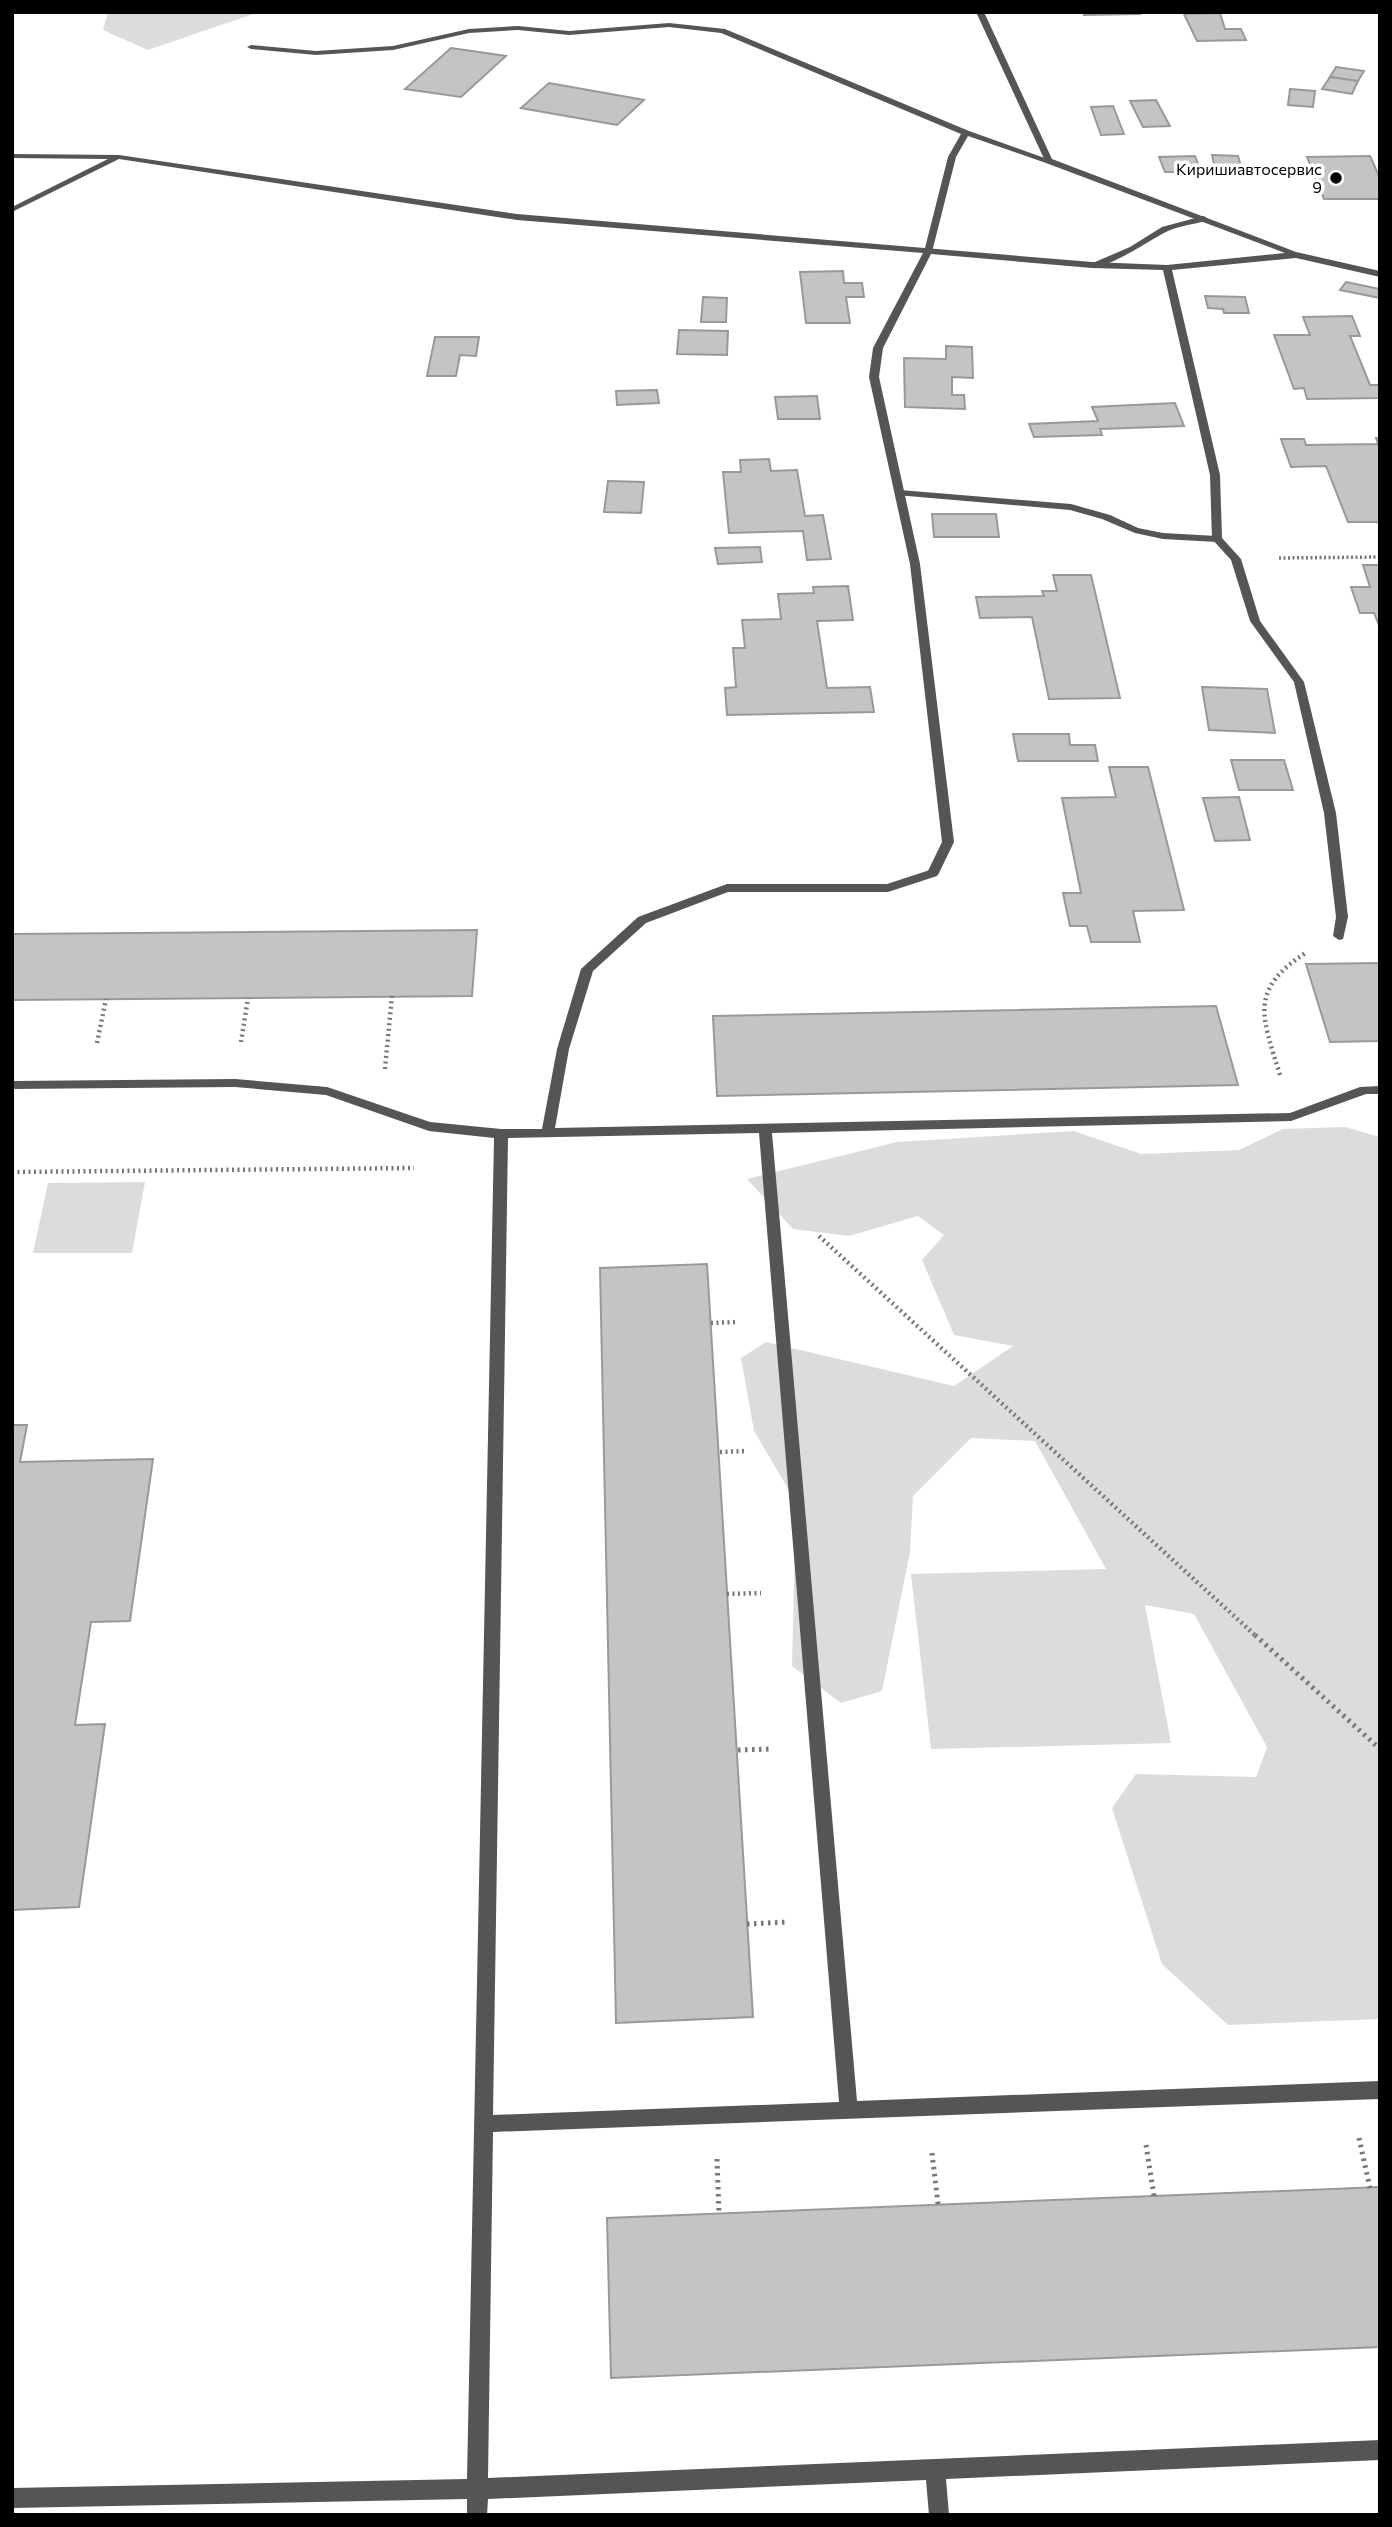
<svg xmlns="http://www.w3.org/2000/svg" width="1392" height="2527" viewBox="0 0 1392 2527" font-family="Commissioner,sans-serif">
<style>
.green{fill:#dcdcdc}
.building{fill:#c4c4c4;stroke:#999;stroke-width:2}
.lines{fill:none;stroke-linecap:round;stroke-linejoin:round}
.path-far2{stroke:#777;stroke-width:3.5;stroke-dasharray:2 2.5;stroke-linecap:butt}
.path-far1{stroke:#777;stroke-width:4.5;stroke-dasharray:2 3.5;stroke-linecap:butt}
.path{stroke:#777;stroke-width:5;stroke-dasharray:2.5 4.5;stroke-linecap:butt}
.lane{fill:#555;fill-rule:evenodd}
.street{fill:#555;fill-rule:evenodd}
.poi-dot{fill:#000;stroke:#fff;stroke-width:2.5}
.labels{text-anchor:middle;stroke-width:7;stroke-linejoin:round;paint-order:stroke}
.far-poi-label{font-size:16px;fill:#000;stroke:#fff;text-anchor:end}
</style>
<rect width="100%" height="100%" fill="#fff"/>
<g class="green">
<polygon points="108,12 259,12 148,50 103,30"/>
<polygon points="1345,1127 1380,1137 1380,2019 1228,2025 1162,1964 1112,1808 1136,1774 1256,1777 1267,1747 1194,1614 1145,1605 1171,1743 931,1749 911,1574 1106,1569 1035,1441 971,1438 913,1496 910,1552 882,1691 841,1703 792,1666 796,1502 754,1431 741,1358 766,1342 954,1386 1013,1346 954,1335 922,1260 944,1235 918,1216 849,1236 793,1229 747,1179 897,1142 1074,1131 1141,1154 1239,1150 1283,1129"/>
<polygon points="145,1182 132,1253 33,1253 48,1183"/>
</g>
<g class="building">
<polygon points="1083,12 1139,12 1140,14 1084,15"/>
<polygon points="1220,13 1225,29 1241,29 1246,40 1197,41 1184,14"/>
<polygon points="451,48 506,56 461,97 405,89"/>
<polygon points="1336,67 1364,71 1358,81 1330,77"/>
<polygon points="1330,77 1358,81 1352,94 1322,89"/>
<polygon points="549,83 644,100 617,125 521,108"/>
<polygon points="1290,89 1315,91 1313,107 1288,105"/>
<polygon points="1156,100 1170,126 1143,127 1130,101"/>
<polygon points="1113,106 1124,134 1101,135 1091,107"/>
<polygon points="1212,155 1238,156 1243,173 1216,173"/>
<polygon points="1195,156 1201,172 1165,172 1159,157"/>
<polygon points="1370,156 1380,178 1380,199 1324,199 1307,157"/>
<polygon points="843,271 844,283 862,283 864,297 846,297 850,323 806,323 800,272"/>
<polygon points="1346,282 1380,289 1380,298 1340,290"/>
<polygon points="1205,296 1245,297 1249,313 1224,313 1223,309 1208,308"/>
<polygon points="703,297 727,298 726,322 701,322"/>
<polygon points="1352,316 1360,336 1350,336 1370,385 1380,385 1380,398 1307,399 1304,388 1294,389 1274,335 1310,335 1303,317"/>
<polygon points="679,330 728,331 727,355 677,354"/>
<polygon points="435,337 479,337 476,356 460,355 456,376 427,376"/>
<polygon points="946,346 972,347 973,378 952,377 952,395 964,395 965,409 905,407 904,358 946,359"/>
<polygon points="657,390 659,403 617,405 616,391"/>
<polygon points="817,396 820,419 778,419 775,397"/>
<polygon points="1175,403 1184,426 1100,429 1102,435 1034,437 1029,424 1098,421 1092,407"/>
<polygon points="1376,438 1380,438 1380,528 1378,522 1348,522 1326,466 1291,467 1281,439 1304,439 1306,445 1378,444"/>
<polygon points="769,459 771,471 797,470 805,516 823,515 831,559 807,560 803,531 729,533 723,472 741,472 740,460"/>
<polygon points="608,481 644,482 641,513 604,512"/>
<polygon points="932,514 996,514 999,537 934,537"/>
<polygon points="760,547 762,562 718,564 715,548"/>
<polygon points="1363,565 1380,565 1380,628 1374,613 1360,613 1351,587 1370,587"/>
<polygon points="1053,575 1091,575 1120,698 1049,699 1032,617 980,618 976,597 1044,596 1042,591 1057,591"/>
<polygon points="848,586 853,620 817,621 827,688 870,687 874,712 727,715 725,688 736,687 733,648 745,648 742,620 781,619 778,594 814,593 813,587"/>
<polygon points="1202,687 1267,689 1275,733 1209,730"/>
<polygon points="1013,734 1069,734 1070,745 1095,745 1098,761 1018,761"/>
<polygon points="1231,760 1284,760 1293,790 1239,790"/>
<polygon points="1109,767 1148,767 1184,910 1133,911 1140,942 1091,942 1087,926 1070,926 1063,893 1081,893 1062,798 1116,797"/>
<polygon points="1239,797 1250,840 1215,841 1203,798"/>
<polygon points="477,930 472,996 12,1000 12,934"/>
<polygon points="1380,963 1380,1041 1330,1042 1306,964"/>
<polygon points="1216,1006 1238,1085 717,1096 713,1016"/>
<polygon points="707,1264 753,2017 616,2023 600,1268"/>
<polygon points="12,1425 27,1425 20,1462 153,1459 130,1621 91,1622 75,1725 105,1724 79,1907 12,1910"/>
<polygon points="1380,2187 1380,2347 611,2378 607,2218"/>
</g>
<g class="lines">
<polyline class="path-far2" points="1279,558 1380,557"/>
<g class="path-far1">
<polyline points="241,1042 248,998"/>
<polyline points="97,1043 106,999"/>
<polyline points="385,1069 392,996"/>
<path d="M1280,1075C1262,1016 1248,990 1307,952"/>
<polyline points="12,1172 414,1168"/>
<polyline points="819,1236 1257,1637"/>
<polyline points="711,1323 738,1322"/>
<polyline points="720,1452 747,1451"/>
<polyline points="727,1594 761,1593"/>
</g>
<g class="path">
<polyline points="1255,1635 1380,1749"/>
<polyline points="738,1750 772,1749"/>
<polyline points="747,1924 788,1922"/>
<polyline points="1359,2138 1370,2188"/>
<polyline points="1146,2145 1154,2196"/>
<polyline points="932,2153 938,2204"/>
<polyline points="717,2159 719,2214"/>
</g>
<g class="lane">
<polygon points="669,23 725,29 969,131 1053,161 1046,163 968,136 956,157 932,252 928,255 924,252 948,157 961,134 721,33 669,27 569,35 518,30 469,33 393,50 316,55 251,49 247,47 251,45 316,51 393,46 469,29 518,26 569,31"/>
<polygon points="12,154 119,155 123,157 12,212 12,207 108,159 12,158"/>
<path d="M1203,216L1206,217V221C1194,224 1179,226 1168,231C1152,238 1103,274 1088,265L1130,247L1162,227Z"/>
<polygon points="900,490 1071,504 1110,515 1138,528 1163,533 1217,536 1222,539 1217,542 1163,539 1135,533 1102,519 1070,510 896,495 896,491"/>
<path d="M933,869L937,870L939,873L937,876L888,892H728L646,923L593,971L569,1049L555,1128L1290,1113L1360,1087L1380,1086V1094H1366L1291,1121L772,1133L857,2101L1380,2081V2099L493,2132L488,2478L1380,2440V2460L946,2479L949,2515H929L926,2480L488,2499L487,2515H467V2499L12,2508V2488L467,2479L494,1138L429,1131L326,1095L235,1087L12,1089V1081L235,1079L327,1087L430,1122L501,1129H542L557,1049L581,969L638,917L727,884H887ZM759,1133L839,2102L493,2115L508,1138Z"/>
</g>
<polygon class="street" points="976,12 984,12 1052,159 1296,252 1380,271 1380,277 1296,258 1172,270 1220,475 1222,538 1241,559 1260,621 1304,682 1336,813 1348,917 1343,939 1339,940 1333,936 1336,917 1324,813 1294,682 1250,621 1231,560 1212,539 1210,475 1163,270 1092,268 931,254 883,348 879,377 920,564 954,842 939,873 933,877 927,873 942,842 910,564 869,377 873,348 923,253 517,220 119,159 115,157 119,155 517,214 1092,262 1167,265 1285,253 1046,163"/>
</g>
<circle class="poi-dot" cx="1336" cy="178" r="7"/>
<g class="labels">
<g class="far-poi-label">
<text x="1322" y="175">Киришиавтосервис<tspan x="1322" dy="18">9</tspan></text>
</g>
</g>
<rect width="1392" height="2527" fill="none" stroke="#000000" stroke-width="28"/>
</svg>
